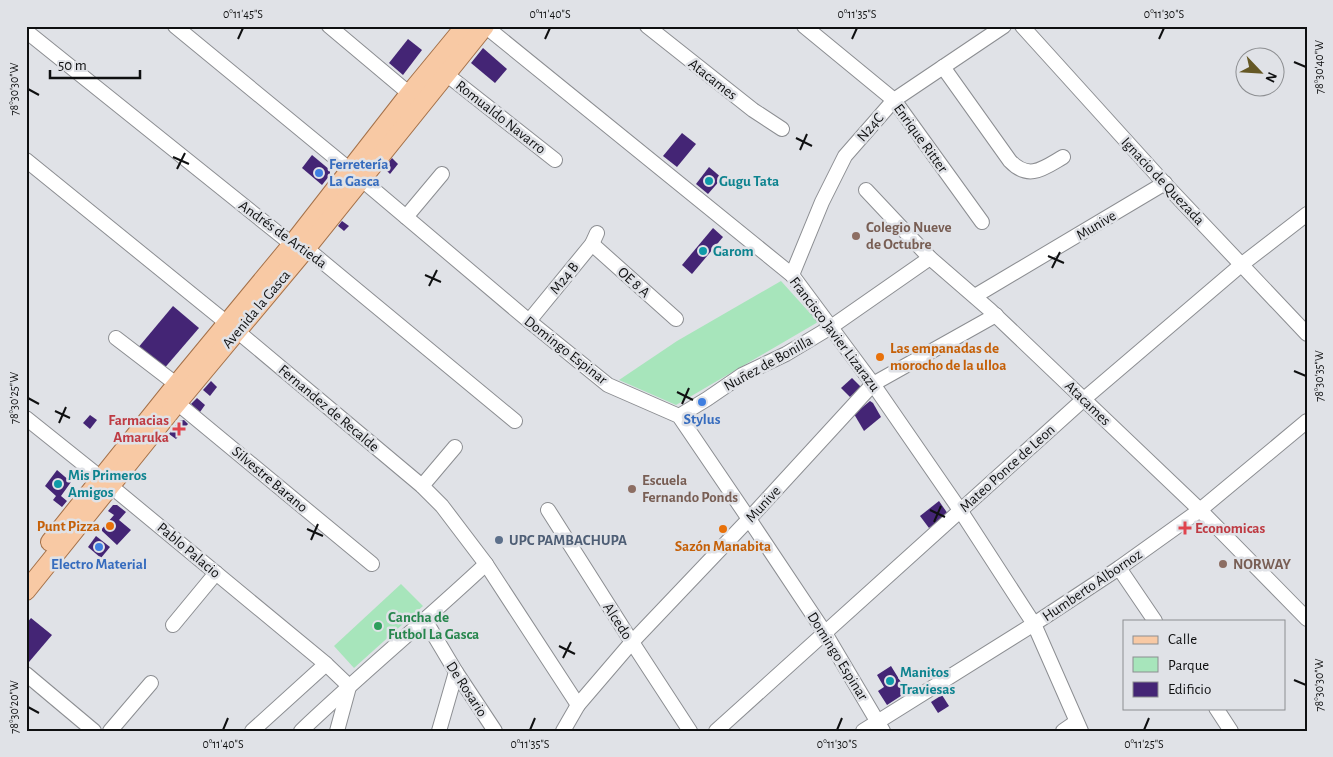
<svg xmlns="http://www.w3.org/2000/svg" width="1333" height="757" viewBox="0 0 1333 757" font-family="'Alegreya Sans',sans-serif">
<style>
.green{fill:#a7e5bb}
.building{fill:#442575}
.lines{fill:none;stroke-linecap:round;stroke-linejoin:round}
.minor-casing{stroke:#8c8e92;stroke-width:16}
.major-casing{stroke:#a47149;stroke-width:20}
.minor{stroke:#fff;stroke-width:14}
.major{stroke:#f8c9a4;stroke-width:18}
.ticks{fill:none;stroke:#0f1011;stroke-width:2}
.shop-dot{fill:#3f7fe0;stroke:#e0e2e7;stroke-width:2}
.culture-dot{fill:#0f9aa8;stroke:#e0e2e7;stroke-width:2}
.education-dot{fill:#8d6e63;stroke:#e0e2e7;stroke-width:2}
.food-dot{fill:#e8710a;stroke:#e0e2e7;stroke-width:2}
.health-dot{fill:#e0444e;stroke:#e0e2e7;stroke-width:2}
.service-dot{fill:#5c6f8a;stroke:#e0e2e7;stroke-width:2}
.leisure-dot{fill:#2e9e5b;stroke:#e0e2e7;stroke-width:2}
.labels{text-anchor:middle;stroke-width:5;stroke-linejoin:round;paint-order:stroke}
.street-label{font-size:15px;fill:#0f1011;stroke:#e0e2e7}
.shop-label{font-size:15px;font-weight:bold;fill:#366cbe;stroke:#e0e2e7}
.culture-label{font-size:15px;font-weight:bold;fill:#0d838f;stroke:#e0e2e7;text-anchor:start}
.education-label{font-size:15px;font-weight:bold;fill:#785e54;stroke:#e0e2e7;text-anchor:start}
.food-label{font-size:15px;font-weight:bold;fill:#c56008;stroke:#e0e2e7;text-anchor:start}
.health-label{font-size:15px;font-weight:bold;fill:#be3a42;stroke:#e0e2e7;text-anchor:end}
.service-label{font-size:15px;font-weight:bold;fill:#4e5e75;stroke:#e0e2e7;text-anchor:start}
.leisure-label{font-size:15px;font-weight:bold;fill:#27864d;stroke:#e0e2e7;text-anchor:start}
.neatline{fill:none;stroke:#0f1011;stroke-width:2}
.ticks-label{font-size:12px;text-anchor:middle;fill:#0f1011}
</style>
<rect width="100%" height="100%" fill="#e0e2e7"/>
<g class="green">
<polygon points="781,281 818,322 676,405 619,380 677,341"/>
<polygon points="401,584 423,606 354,668 334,646"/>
</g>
<g class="building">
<polygon points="408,39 422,50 403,75 389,63"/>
<polygon points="483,48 507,69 495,83 471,63"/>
<polygon points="682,133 696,144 677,167 663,156"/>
<polygon points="312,155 330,170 330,175 322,185 302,168"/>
<polygon points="392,158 398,164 390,174 384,168"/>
<polygon points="709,167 722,178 708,194 696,184"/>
<polygon points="342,221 349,226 344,231 338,226"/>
<polygon points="713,228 723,237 692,274 682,265"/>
<polygon points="173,306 199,328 162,371 137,349"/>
<polygon points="852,378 861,387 850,397 841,388"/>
<polygon points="211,381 217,387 210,396 203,390"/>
<polygon points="197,398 205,405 200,412 191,404"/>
<polygon points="870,401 873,403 881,417 864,431 854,414"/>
<polygon points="90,415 97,420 90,429 83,423"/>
<polygon points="184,420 188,424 176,439 169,434 179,421"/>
<polygon points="57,470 71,482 61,496 67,501 62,507 53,500 56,496 45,486"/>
<polygon points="939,501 948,514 929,528 920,516"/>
<polygon points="113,505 117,505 126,512 119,520 131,530 117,545 101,530 114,515 108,511"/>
<polygon points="96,536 110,547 101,558 88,547"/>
<polygon points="31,618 52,635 29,662 26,660 26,624"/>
<polygon points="891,666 907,692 887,705 878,691 884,687 877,675"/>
<polygon points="942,695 949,706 938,713 931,702"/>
</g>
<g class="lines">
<defs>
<g id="minor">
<polyline points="175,26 361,179 529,321 608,385 679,416 749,519 825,633 883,731"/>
<polyline points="329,26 417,100"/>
<polyline points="485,26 792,275 873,384 960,510 1034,624 1081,731"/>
<polyline points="647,26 753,110 782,129"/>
<polyline points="804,26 894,100 982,222"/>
<polyline points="1022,26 1166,185 1307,334"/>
<polyline points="26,31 284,238 312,253 515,421"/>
<path d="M943,67L1010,161C1029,181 1044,168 1063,157"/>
<polyline points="446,74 555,160"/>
<polyline points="26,160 243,336 422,486 442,506 486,564 578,705"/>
<polyline points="866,190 930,258 990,310 1200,510 1307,619"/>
<polyline points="406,217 442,174"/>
<polyline points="592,244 676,319"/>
<polyline points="792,275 822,202 845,156 894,100 1004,26"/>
<polyline points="975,296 1165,183"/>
<polyline points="529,321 592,244 597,233"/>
<polyline points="116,338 176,384"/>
<polyline points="170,397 372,564"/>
<polyline points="679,416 707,399 742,375 786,354 831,327 930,258"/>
<polyline points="26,418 101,478 326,664 349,686"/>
<polyline points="422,486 455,447"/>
<polyline points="548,510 628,636 690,731"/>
<polyline points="1119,568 1155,621"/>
<polyline points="425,620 456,672 495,731"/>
<polyline points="173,625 216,573"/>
<polyline points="26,674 94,731"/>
<polyline points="1216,708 1231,731"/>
<polyline points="110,731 151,683"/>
<polyline points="252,731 326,664"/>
<path d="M301,731C361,674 425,621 486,564"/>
<polyline points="337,731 349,687"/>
<polyline points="439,731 456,672"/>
<polyline points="563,731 578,705 632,642 749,519 873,384 996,315"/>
<polyline points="716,731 1084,399 1241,265 1307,214"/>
<polyline points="863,731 1034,624 1119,568 1200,510 1307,421"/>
<polyline points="1063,731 1076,722"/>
</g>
<g id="major">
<polyline points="50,542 170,392 293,243 409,94 465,26"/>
<polyline points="26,591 174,407 305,250 485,26"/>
</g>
</defs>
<use href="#minor" class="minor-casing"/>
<use href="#major" class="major-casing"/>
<use href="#minor" class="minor"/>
<use href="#major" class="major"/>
</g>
<path class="ticks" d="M238,39L243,28M545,39L550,28M852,39L857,28M1159,39L1164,28M1294,62L1306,67M28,89L39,95M796,138L812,146M800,150L807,134M173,157L189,164M177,169L185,153M1048,256L1064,263M1052,268L1060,252M425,275L441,282M429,286L437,270M1294,371L1306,376M677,392L693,400M28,398L39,404M682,404L689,388M55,411L70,418M59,423L66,407M930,510L945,517M934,522L941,506M307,529L323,536M311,540L318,524M559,646L575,654M563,658L571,642M1294,680L1306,685M28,707L39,713M223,730L228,718M530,730L535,718M837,730L842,718M1144,730L1149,718"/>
<g class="shop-dot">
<circle cx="319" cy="173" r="5"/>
<circle cx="702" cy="402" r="5"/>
<circle cx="99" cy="547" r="5"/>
</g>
<g class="culture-dot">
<circle cx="709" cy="181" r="5"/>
<circle cx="703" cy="251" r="5"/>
<circle cx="58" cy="484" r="5"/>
<circle cx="890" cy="681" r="5"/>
</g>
<g class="education-dot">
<circle cx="856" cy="236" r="5"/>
<circle cx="632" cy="489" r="5"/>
<circle cx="1223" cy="564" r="5"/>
</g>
<g class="food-dot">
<circle cx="880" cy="357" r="5"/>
<circle cx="110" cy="526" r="5"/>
<circle cx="723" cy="529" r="5"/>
</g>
<g class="health-dot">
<path d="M176.5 421.5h5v5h5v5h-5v5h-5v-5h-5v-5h5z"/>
<path d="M1182.5 520.5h5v5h5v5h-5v5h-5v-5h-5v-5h5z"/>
</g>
<circle class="service-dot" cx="499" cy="540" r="5"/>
<circle class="leisure-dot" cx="378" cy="626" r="5"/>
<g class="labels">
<g class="street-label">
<text transform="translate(713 79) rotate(38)" y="5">Atacames</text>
<text transform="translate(501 117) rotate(38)" y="5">Romualdo Navarro</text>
<text transform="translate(870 127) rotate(-49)" y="5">N24C</text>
<text transform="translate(921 138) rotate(54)" y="5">Enrique Ritter</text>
<text transform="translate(1163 181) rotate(47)" y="5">Ignacio de Quezada</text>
<text transform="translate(1096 225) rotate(-31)" y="5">Munive</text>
<text transform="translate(283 234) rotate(36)" y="5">Andrés de Artieda</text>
<text transform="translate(564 278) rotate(-51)" y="5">M24 B</text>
<text transform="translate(634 282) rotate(42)" y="5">OE 8 A</text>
<text transform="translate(256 309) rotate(-50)" y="5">Avenida la Gasca</text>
<text transform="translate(835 334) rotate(53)" y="5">Francisco Javier Lizarazu</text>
<text transform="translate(566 350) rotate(38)" y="5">Domingo Espinar</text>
<text transform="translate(768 363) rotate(-29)" y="5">Nuñez de Bonilla</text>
<text transform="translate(1088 403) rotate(44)" y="5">Atacames</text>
<text transform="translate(329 408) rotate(40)" y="5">Fernandez de Recalde</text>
<text transform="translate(1007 468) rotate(-42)" y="5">Mateo Ponce de Leon</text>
<text transform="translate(270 479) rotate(40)" y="5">Silvestre Barano</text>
<text transform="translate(763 504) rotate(-47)" y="5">Munive</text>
<text transform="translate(189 550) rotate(40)" y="5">Pablo Palacio</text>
<text transform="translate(1092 585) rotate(-34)" y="5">Humberto Albornoz</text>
<text transform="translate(618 621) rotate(57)" y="5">Alcedo</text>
<text transform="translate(838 656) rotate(58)" y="5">Domingo Espinar</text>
<text transform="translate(467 689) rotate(57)" y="5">De Rosario</text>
</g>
<g class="shop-label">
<text x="329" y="169" text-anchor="start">Ferretería<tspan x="329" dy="17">La Gasca</tspan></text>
<text x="702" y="424">Stylus</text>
<text x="99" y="569">Electro Material</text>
</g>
<g class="culture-label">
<text x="719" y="186">Gugu Tata</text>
<text x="713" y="256">Garom</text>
<text x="68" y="480">Mis Primeros<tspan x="68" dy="17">Amigos</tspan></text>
<text x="900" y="677">Manitos<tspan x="900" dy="17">Traviesas</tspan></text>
</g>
<g class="education-label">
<text x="866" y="232">Colegio Nueve<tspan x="866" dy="17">de Octubre</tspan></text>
<text x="642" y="485">Escuela<tspan x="642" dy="17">Fernando Ponds</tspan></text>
<text x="1233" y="569">NORWAY</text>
</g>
<g class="food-label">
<text x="890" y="353">Las empanadas de<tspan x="890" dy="17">morocho de la ulloa</tspan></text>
<text x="100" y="531" text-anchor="end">Punt Pizza</text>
<text x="723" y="551" text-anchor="middle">Sazón Manabita</text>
</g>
<g class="health-label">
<text x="169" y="425">Farmacias<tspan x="169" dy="17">Amaruka</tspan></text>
<text x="1195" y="533" text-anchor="start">Economicas</text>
</g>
<g class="service-label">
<text x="509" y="545">UPC PAMBACHUPA</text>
</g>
<g class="leisure-label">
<text x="388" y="622">Cancha de<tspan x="388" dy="17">Futbol La Gasca</tspan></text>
</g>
</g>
<rect width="1333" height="757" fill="none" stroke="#e0e2e7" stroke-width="55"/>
<rect x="1123" y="620" width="162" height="90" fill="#e0e2e7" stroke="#8c8e91"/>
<rect x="1133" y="636" width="25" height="8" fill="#f8c9a4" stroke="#8c8e91"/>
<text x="1168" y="644" font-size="15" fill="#0f1011">Calle</text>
<rect x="1133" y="657" width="25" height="15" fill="#a7e5bb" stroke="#8c8e91"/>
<text x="1168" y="670" font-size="15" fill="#0f1011">Parque</text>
<rect x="1133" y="682" width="25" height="15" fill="#442575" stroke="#8c8e91"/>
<text x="1168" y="694" font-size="15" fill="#0f1011">Edificio</text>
<g transform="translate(1260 72) rotate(115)"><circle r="24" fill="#e0e2e7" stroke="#8c8e91"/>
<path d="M0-4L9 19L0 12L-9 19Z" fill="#655825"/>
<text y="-8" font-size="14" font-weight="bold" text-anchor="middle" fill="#0f1011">N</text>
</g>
<path d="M50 70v8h90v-8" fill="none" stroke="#0f1011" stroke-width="2.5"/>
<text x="58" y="70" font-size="15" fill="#0f1011" stroke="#e0e2e7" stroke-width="4" paint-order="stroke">50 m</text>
<rect x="28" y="28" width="1278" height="702" class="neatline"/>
<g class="ticks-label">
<text x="243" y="18">0°11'45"S</text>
<text x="550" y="18">0°11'40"S</text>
<text x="857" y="18">0°11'35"S</text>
<text x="1164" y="18">0°11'30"S</text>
<text transform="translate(1319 67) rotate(-90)" y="4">78°30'40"W</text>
<text transform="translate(14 89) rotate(-90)" y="4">78°30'30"W</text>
<text transform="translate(1319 376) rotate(-90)" y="4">78°30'35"W</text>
<text transform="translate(14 398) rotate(-90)" y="4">78°30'25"W</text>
<text transform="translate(1319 685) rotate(-90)" y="4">78°30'30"W</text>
<text transform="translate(14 707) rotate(-90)" y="4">78°30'20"W</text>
<text x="223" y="748">0°11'40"S</text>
<text x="530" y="748">0°11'35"S</text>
<text x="837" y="748">0°11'30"S</text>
<text x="1144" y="748">0°11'25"S</text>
</g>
</svg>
